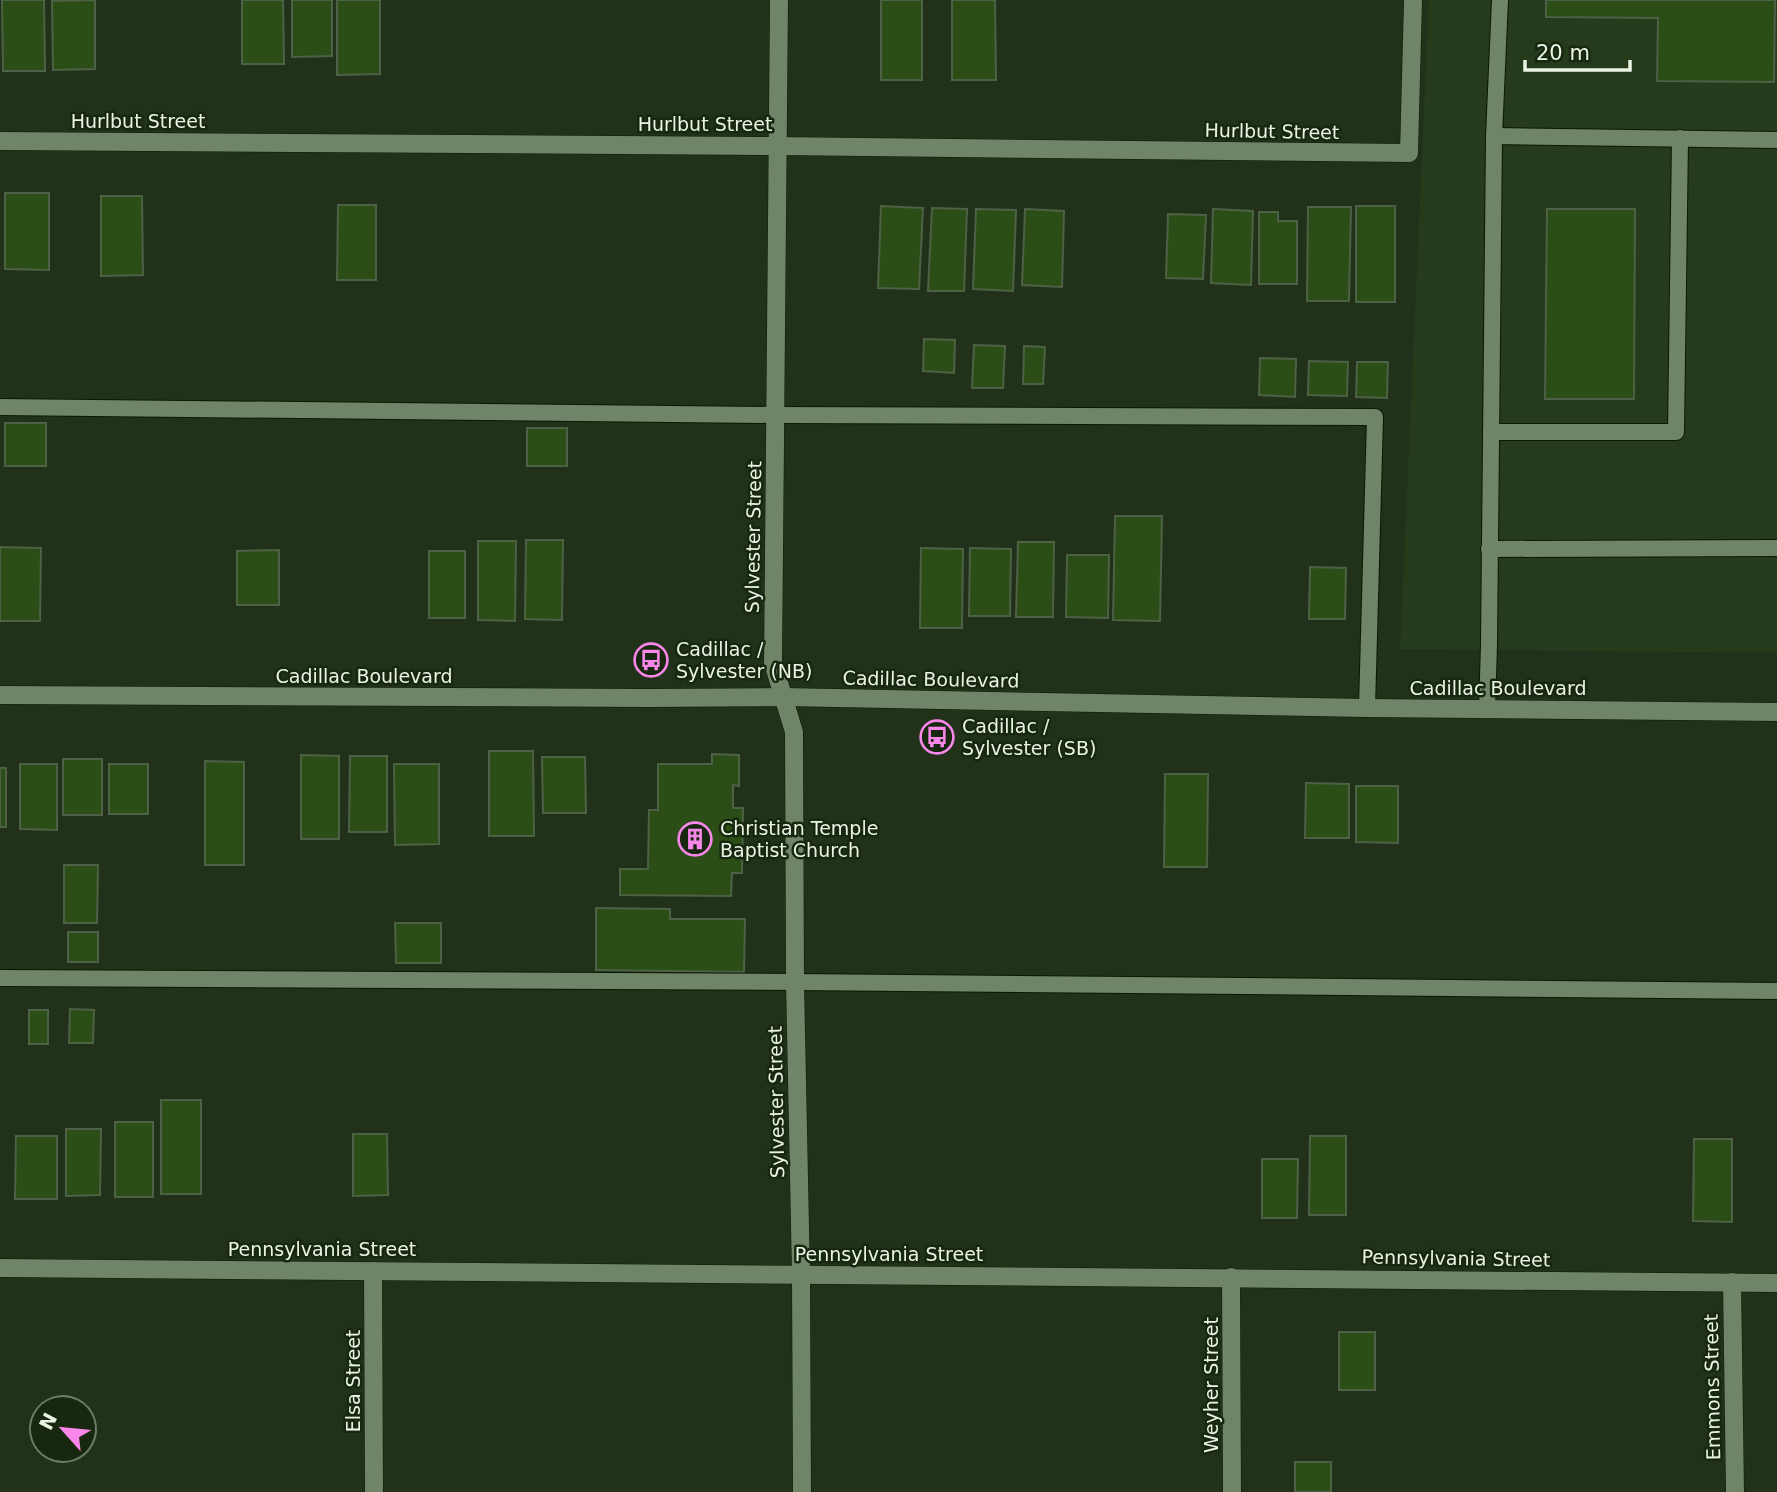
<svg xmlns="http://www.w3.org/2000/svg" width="1777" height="1492" viewBox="0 0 1777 1492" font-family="'DejaVu Sans',sans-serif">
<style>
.built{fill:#263a1c}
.building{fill:#2a4e15;stroke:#4e6045;stroke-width:2}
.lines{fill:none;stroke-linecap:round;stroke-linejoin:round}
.service-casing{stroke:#0a1904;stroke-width:18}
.minor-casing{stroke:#0a1904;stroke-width:19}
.tertiary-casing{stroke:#0a1904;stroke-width:19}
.service{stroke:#708468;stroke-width:16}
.minor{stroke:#708468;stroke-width:18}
.tertiary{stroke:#708468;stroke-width:18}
.labels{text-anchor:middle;stroke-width:5;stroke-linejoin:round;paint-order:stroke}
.street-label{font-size:19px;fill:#e9f4e5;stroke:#182810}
.poi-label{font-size:19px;fill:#e9f4e5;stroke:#182810;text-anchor:start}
</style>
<rect width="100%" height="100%" fill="#22321a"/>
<polygon class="built" points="1429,0 1777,0 1777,653 1400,649"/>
<g class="building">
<polygon points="2,0 44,0 45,71 3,71"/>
<polygon points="95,0 95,69 53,70 52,1"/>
<polygon points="242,0 283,0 284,64 242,64"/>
<polygon points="292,0 332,0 332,56 292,57"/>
<polygon points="337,0 380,0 380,74 337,75"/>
<rect x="881" y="0" width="41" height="80"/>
<polygon points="952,0 995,0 996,80 952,80"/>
<polygon points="1546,0 1775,0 1774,82 1657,81 1658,18 1546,17"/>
<polygon points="5,193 49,193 49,270 5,269"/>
<polygon points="101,196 142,196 143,275 101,276"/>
<polygon points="338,205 376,205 376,280 337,280"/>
<polygon points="881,206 923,208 919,289 878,288"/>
<rect x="1356" y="206" width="39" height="96"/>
<polygon points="1308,207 1351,207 1349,301 1307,301"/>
<polygon points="932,208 967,209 964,291 928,291"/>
<polygon points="976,209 1016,210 1013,291 973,289"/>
<polygon points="1025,209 1064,211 1062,287 1022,285"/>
<polygon points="1213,209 1253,211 1251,285 1211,283"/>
<polygon points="1547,209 1635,209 1634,399 1545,399"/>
<polygon points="1259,212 1278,212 1278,221 1297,221 1297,284 1259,284"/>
<polygon points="1168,214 1206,215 1203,279 1166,278"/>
<polygon points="924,339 955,340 954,373 923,371"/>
<polygon points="974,345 1005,346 1003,388 972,388"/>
<polygon points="1024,346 1045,347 1043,384 1023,384"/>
<polygon points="1260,358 1296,359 1295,397 1259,395"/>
<polygon points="1309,361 1348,362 1347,396 1308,395"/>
<polygon points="1357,362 1388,362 1387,398 1356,397"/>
<rect x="5" y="423" width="41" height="43"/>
<rect x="527" y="428" width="40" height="38"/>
<polygon points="1115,516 1162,516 1160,621 1113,620"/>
<polygon points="526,540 563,540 562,620 525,619"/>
<polygon points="478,541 516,541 515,621 478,620"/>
<polygon points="1018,542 1054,542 1053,617 1016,617"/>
<polygon points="0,547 41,548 40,621 0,621"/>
<polygon points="921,548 963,549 962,628 920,628"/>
<polygon points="970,548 1011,549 1010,616 969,616"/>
<polygon points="279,550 279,605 237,605 237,551"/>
<rect x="429" y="551" width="36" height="67"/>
<polygon points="1067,555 1109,555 1108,618 1066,617"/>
<polygon points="1310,567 1346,568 1345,619 1309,619"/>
<polygon points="489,751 533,751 534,836 489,836"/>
<polygon points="712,754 739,755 739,786 733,785 733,808 743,808 742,873 732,873 731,896 620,895 620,869 648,869 649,810 658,810 658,764 712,764"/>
<polygon points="301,755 339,756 339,839 301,839"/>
<polygon points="350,756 387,756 387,832 349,832"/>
<polygon points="542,757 585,757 586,813 543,813"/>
<rect x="63" y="759" width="39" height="56"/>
<polygon points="205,761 244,762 244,865 205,865"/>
<polygon points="20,764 57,764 57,830 20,829"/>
<rect x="109" y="764" width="39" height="50"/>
<polygon points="394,764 439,764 439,844 395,845"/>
<rect x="0" y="768" width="6" height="59"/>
<polygon points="1165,774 1208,774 1207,867 1164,867"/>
<polygon points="1306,783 1349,784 1349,838 1305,838"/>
<polygon points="1356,786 1398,786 1398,843 1356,842"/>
<polygon points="64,865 98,865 97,923 64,923"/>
<polygon points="596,908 670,909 670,919 745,919 744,972 596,970"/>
<polygon points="395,923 441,923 441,963 396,963"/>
<rect x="68" y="932" width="30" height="30"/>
<polygon points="70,1009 94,1010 93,1043 69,1043"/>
<rect x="29" y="1010" width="19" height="34"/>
<rect x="161" y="1100" width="40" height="94"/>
<rect x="115" y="1122" width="38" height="75"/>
<polygon points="66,1129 101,1129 100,1195 66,1196"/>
<polygon points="353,1134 387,1134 388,1195 353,1196"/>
<polygon points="16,1136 57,1136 57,1199 15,1199"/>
<polygon points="1310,1136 1346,1136 1346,1215 1309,1215"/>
<polygon points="1694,1139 1732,1139 1732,1222 1693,1221"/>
<polygon points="1262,1159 1298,1159 1297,1218 1262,1218"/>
<rect x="1339" y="1332" width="36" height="58"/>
<rect x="1295" y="1462" width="36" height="30"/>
</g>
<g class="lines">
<defs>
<g id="service">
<polyline points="1494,136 1777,140"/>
<polyline points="0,407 776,415 1375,417 1367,708"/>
<polyline points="1491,432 1676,432 1680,138"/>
<polyline points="1489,549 1777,548"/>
<polyline points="1487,709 1489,645 1494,136 1500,0"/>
<polyline points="0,978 795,982 1777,991"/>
</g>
<g id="minor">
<polyline points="779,0 773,663 794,732 795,982 801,1275 802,1492"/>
<polyline points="0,141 776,146 1409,153 1413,0"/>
<polyline points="0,1268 1777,1283"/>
<polyline points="373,1271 374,1492"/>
<polyline points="1231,1277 1232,1492"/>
<polyline points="1732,1282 1735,1492"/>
</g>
<polyline id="tertiary" points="0,695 648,698 783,697 1367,708 1777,712"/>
</defs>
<use href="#service" class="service-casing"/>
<use href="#minor" class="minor-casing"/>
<use href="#tertiary" class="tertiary-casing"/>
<use href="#service" class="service"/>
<use href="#minor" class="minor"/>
<use href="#tertiary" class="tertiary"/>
</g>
<defs>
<symbol id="bus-ring" viewBox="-11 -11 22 22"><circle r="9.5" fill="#182810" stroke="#f987e9" stroke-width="1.5"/><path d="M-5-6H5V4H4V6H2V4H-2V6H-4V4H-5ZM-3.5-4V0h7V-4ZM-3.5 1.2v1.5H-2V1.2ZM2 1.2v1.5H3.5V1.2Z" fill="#f987e9"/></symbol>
<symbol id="building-ring" viewBox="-11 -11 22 22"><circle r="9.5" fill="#182810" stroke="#f987e9" stroke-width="1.5"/><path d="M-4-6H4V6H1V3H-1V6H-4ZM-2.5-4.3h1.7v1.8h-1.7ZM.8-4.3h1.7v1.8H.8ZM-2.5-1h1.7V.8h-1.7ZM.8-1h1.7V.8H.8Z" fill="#f987e9"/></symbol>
</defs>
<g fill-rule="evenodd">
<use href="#bus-ring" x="632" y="641" width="38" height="38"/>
<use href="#bus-ring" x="918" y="718" width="38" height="38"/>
<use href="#building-ring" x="676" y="820" width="38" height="38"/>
</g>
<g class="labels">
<g class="street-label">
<text x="138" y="128">Hurlbut Street</text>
<text x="705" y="131">Hurlbut Street</text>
<text transform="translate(1272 131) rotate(1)" y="7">Hurlbut Street</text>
<text transform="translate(753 537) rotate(-89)" y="7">Sylvester Street</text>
<text x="364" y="683">Cadillac Boulevard</text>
<text transform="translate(931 679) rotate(1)" y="7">Cadillac Boulevard</text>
<text x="1498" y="695">Cadillac Boulevard</text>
<text transform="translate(776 1102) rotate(-91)" y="7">Sylvester Street</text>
<text x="322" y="1256">Pennsylvania Street</text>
<text x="889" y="1261">Pennsylvania Street</text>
<text transform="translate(1456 1258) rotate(1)" y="7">Pennsylvania Street</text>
<text transform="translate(353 1381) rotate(-90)" y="7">Elsa Street</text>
<text transform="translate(1211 1385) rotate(-90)" y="7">Weyher Street</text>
<text transform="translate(1712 1387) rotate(-91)" y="7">Emmons Street</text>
</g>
<g class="poi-label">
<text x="676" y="656">Cadillac /<tspan x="676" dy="22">Sylvester (NB)</tspan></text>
<text x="962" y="733">Cadillac /<tspan x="962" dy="22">Sylvester (SB)</tspan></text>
<text x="720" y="835">Christian Temple<tspan x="720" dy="22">Baptist Church</tspan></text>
</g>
</g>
<g transform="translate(63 1429) rotate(297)"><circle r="33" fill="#182810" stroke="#6c7a65" stroke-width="2"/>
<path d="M0-5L12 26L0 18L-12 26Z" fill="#f987e9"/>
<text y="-10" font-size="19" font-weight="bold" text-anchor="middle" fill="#e9f4e5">N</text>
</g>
<path d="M1525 60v10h105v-10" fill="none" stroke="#e9f4e5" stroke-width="3.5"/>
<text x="1536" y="60" font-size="21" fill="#e9f4e5" stroke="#182810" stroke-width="5" paint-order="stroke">20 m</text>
</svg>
